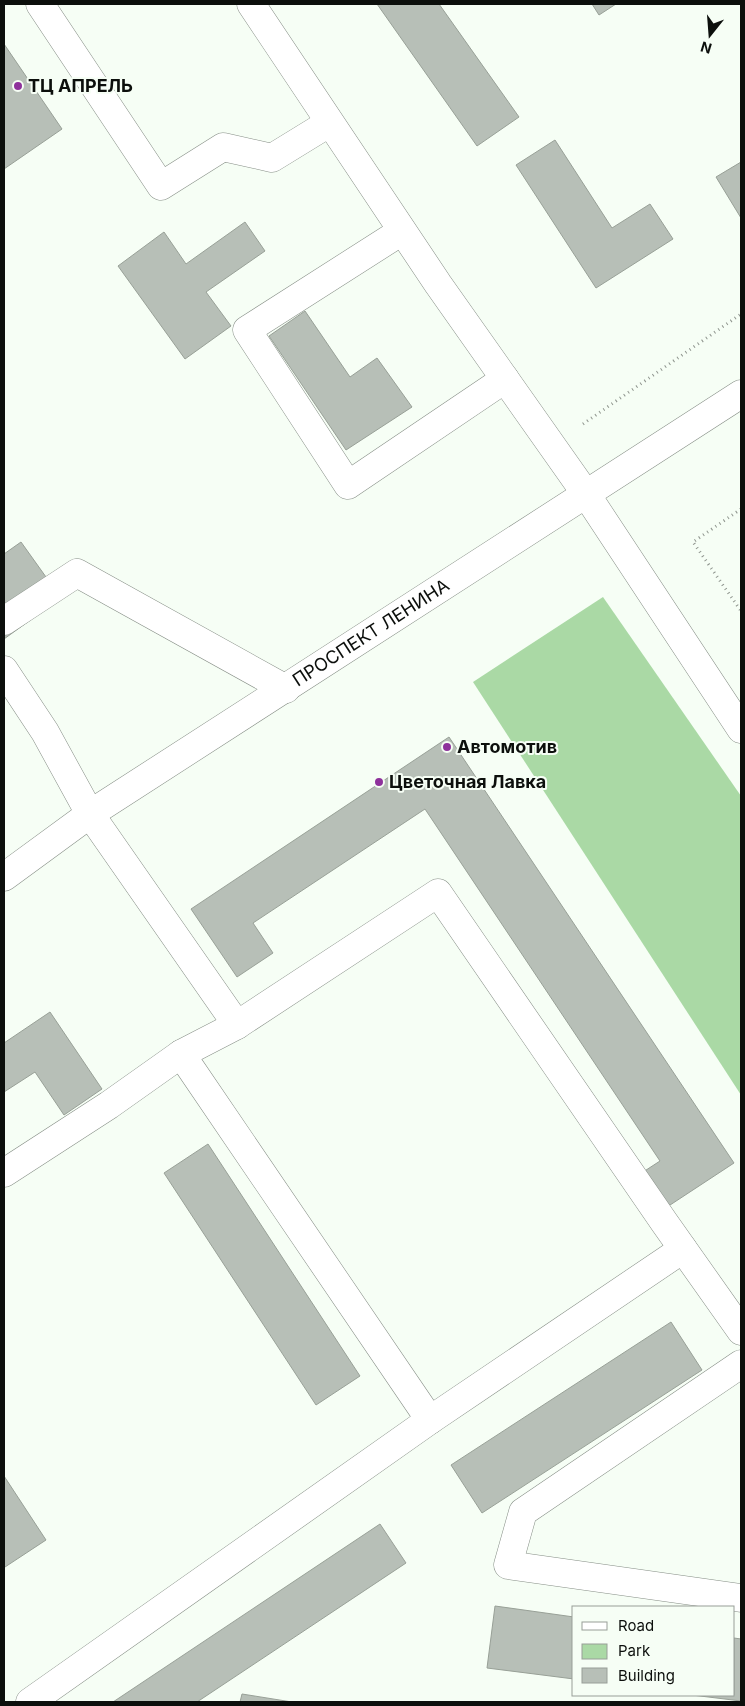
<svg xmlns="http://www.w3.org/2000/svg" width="745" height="1706" viewBox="0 0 745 1706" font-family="Inter,sans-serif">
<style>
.green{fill:#aad9a5}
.building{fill:#b7bfb7;stroke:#98a097}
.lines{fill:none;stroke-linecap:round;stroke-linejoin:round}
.minor-casing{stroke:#868e86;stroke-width:29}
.major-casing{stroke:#868e86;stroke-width:29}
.path{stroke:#8f958e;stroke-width:3;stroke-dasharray:1 4;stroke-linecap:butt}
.minor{stroke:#fff;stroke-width:28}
.major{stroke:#fff;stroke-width:28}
.poi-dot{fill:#8e319b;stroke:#f6fef5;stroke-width:2}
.labels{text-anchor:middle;stroke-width:4;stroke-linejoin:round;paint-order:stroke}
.poi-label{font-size:18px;font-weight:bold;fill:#0c0f0c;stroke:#f6fef5;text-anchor:start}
.street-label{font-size:18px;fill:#0c0f0c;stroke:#f6fef5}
</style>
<rect width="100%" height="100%" fill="#f6fef5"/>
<polygon class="green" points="603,597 741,796 741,1095 473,682"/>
<g class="building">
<polygon points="377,4 439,4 519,117 477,146"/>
<polygon points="592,4 616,4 599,15"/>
<polygon points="4,44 62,129 4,169"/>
<polygon points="555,140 612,228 650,204 673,239 596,288 516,165"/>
<polygon points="741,162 741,218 716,177"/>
<polygon points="245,222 265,251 206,292 231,326 185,359 118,266 164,232 186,264"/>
<polygon points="305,311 350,377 377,358 412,407 346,450 269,336"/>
<polygon points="21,542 61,598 4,639 4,554"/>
<polygon points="449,737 734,1163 664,1209 640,1174 660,1161 425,809 253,923 273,953 237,977 191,909"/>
<polygon points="50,1012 102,1089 64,1115 35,1072 4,1092 4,1043"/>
<polygon points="208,1144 360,1376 316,1405 164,1173"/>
<polygon points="671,1322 702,1370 482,1513 451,1465"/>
<polygon points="4,1476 46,1540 5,1567 4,1565"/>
<polygon points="380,1524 406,1563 197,1702 113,1702"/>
<polygon points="495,1606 574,1617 574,1679 487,1668"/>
<polygon points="734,1638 741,1639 741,1701 692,1695 734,1695"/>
<polygon points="242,1694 292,1702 240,1702"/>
</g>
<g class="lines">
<defs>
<g id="minor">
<polyline points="40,4 161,186 223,147 272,158 329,123"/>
<polyline points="251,4 438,284 586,494 741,729"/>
<polyline points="402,231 247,330 348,485 505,379"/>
<polyline points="4,621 77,573 286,689"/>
<polyline points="4,670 45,732 90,814 237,1025 438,893 664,1222 741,1331"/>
<polyline points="181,1054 430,1420"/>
<polyline points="4,1173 109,1105 181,1054 237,1025"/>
<polyline points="741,1364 523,1512 508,1565 741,1598"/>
<polyline points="30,1702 430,1420 683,1249"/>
</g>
<g id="major">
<path id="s1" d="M4,877L90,814L741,394"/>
</g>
</defs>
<use href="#minor" class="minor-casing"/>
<use href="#major" class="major-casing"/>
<g class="path">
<polyline points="583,424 741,314"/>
<polyline points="741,509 693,542 741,611"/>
</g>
<use href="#minor" class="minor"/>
<use href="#major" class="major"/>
</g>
<g class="poi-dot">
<circle cx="18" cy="86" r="5"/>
<circle cx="447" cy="747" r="5"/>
<circle cx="379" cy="782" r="5"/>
</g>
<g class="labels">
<g class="poi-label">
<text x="28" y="92">ТЦ АПРЕЛЬ</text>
<text x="457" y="753">Автомотив</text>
<text x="389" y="788">Цветочная Лавка</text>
</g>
<g class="street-label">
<text dy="6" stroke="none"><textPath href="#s1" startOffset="441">ПРОСПЕКТ ЛЕНИНА</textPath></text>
</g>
</g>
<rect width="745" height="1706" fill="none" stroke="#0c0f0c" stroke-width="10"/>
<rect x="572" y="1606" width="162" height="90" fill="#f6fef5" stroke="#989e98"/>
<rect x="582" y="1622" width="25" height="8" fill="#ffffff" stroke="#989e98"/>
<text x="618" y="1631" font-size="15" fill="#0c0f0c">Road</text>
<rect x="582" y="1644" width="25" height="15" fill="#aad9a5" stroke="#989e98"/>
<text x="618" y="1656" font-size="15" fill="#0c0f0c">Park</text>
<rect x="582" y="1668" width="25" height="15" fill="#b7bfb7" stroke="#989e98"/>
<text x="618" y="1681" font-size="15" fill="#0c0f0c">Building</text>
<g transform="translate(710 35) rotate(197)" stroke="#f6fef5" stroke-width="4" paint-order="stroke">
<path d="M0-4L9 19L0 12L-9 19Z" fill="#0c0f0c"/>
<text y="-8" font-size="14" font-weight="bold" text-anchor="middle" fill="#0c0f0c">N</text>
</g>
</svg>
